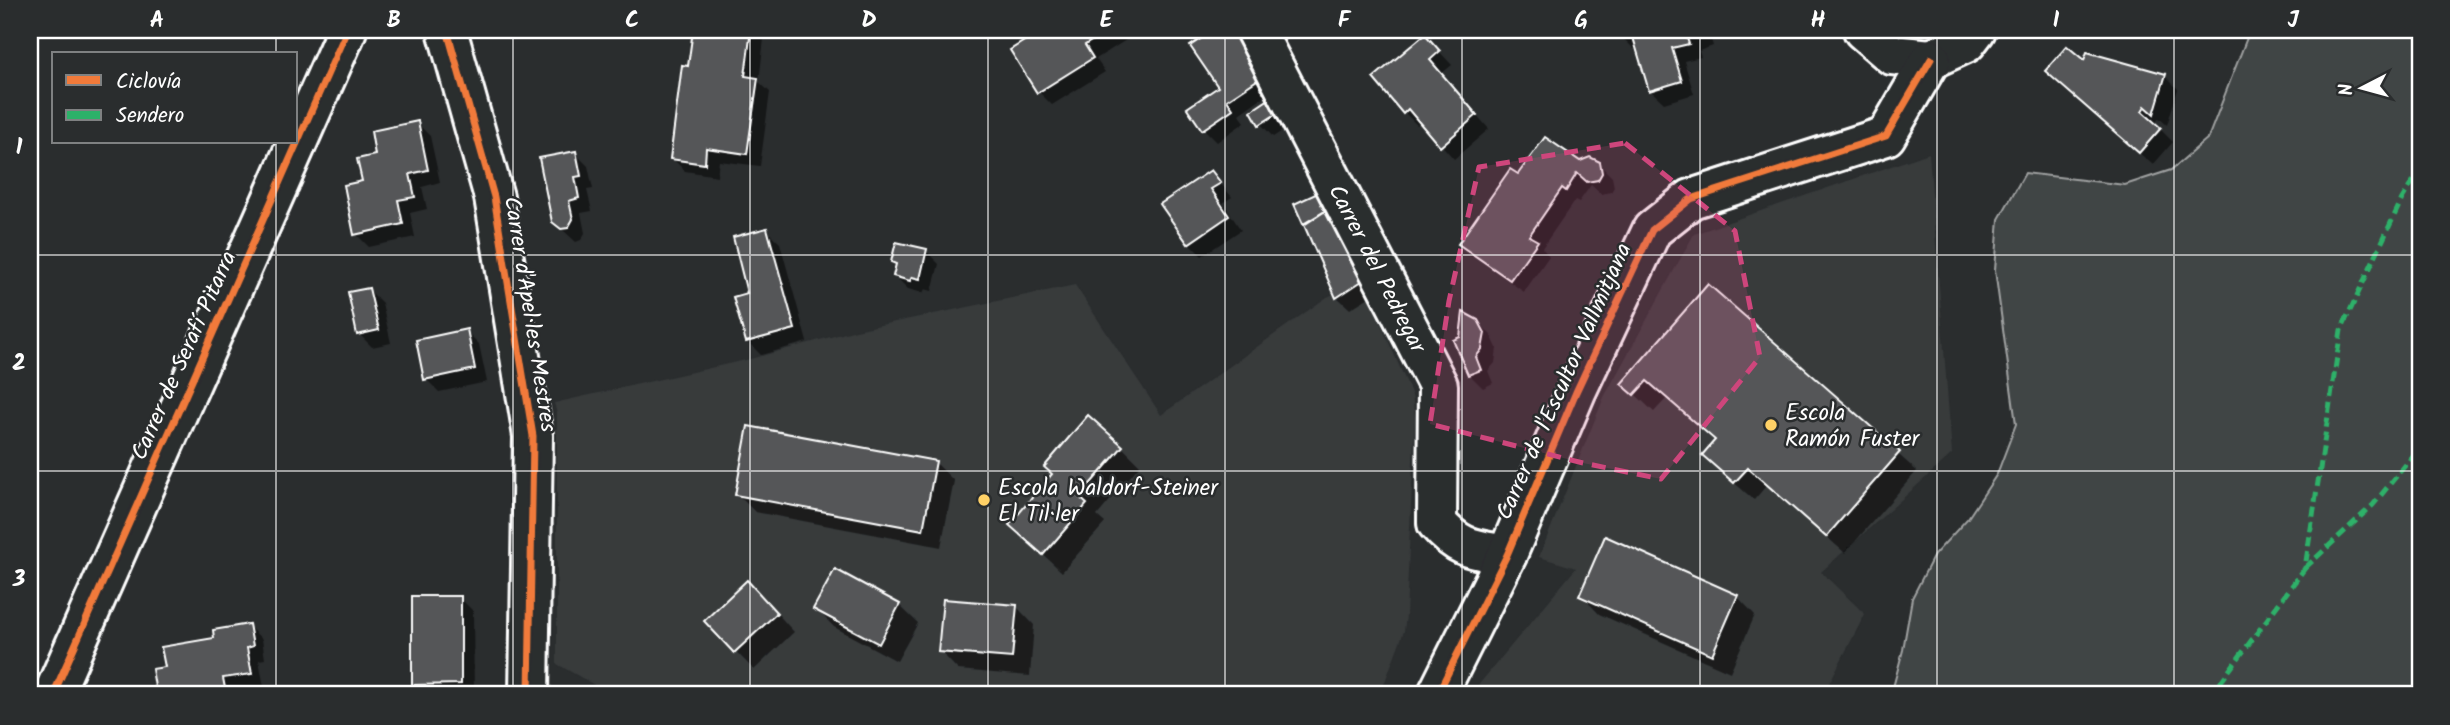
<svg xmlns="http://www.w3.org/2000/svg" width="2450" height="725" viewBox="0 0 2450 725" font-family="Kalam,sans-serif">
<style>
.built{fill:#373a3b}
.green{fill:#414445;stroke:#a0a2a2;stroke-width:2}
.shadow{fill:#0007}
.building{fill:#555758;stroke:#fff;stroke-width:2}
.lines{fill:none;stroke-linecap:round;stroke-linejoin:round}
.street-casing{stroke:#fff;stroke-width:44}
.street{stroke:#2a2d2e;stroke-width:38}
.quiet{stroke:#2db169;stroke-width:5;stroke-dasharray:10 5;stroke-linecap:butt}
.cycleway-casing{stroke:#2a2d2e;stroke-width:11}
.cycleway{stroke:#f17a3a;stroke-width:7}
.marked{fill:#ce467c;fill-opacity:0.2;stroke:#ce467c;stroke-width:5;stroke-dasharray:14 9;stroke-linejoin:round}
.grid{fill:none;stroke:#fff;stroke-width:2;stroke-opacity:0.55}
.poi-dot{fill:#ffd166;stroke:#2a2d2e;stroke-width:2.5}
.labels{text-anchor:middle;stroke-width:5;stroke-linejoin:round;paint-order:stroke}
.street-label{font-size:23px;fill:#fff;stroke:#2a2d2e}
.poi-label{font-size:23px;fill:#fff;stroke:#2a2d2e;text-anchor:start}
.neatline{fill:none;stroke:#fff;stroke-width:2.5}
.grid-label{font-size:23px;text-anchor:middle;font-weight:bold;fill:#fff}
</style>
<rect width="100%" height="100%" fill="#2a2d2e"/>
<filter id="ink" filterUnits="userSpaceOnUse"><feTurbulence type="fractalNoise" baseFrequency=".0143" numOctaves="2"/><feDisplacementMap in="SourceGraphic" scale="14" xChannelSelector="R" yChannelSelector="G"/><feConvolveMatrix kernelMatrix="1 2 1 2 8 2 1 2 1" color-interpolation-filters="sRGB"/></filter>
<g filter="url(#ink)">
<g class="built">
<polygon points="1929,153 1952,454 1821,572 1865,614 1823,695 1470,695 1576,568 1539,557 1604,397 1694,234"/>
<polygon points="1362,281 1412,395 1415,418 1406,616 1404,631 1380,695 612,695 557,664 557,414 554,403 750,359 856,330 1075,285 1161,415 1327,297"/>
</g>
<polygon class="green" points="2250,30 2420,30 2420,695 1891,695 1903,650 1912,598 1934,555 1968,518 1997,474 2016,424 1995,270 1999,219 2025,173 2125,185 2171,170 2208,138"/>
<g class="shadow">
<polygon points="695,30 765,30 759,82 770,92 760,166 719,161 717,176 685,171 672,158 690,68"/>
<polygon points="1045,30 1131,30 1134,35 1096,59 1105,72 1052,105 1039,92 1013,50"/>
<polygon points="1217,30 1233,30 1240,37 1228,101 1266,76 1274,89 1239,114 1245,122 1217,142 1204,129 1220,88 1192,46"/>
<polygon points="1619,30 1708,30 1713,46 1699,51 1701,57 1684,61 1694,94 1664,103 1650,90 1638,48 1634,49 1621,36"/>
<polygon points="1437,49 1452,65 1441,74 1489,129 1454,159 1421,122 1417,125 1404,112 1375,78"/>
<polygon points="2165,76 2178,89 2167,125 2159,118 2155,124 2173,142 2153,165 2060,84"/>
<polygon points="1275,97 1296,122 1273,137 1261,124"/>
<polygon points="417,123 430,136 440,182 422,187 427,209 410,213 415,237 369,247 356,234 364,183 377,157"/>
<polygon points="575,153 588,166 593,189 587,190 592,211 581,213 585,233 581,240 576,242 553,221"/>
<polygon points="1579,163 1599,164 1612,177 1614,187 1611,192 1601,194 1591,185 1579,202 1575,200 1542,248 1549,256 1524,292 1473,256 1460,243 1518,177"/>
<polygon points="1211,172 1232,197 1223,203 1241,230 1202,256 1189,243"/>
<polygon points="1322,193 1374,294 1350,309 1337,297 1296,205"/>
<polygon points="766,230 780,243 807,342 761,355 748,342 736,298 750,294"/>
<polygon points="926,251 939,264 932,291 925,289 923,293 908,289 895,276 897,266 893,262"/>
<polygon points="1708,286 1917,471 1845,553 1767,485 1754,500 1723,473 1716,441 1667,398 1654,412 1623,383"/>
<polygon points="369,290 382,303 391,343 372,347 359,334"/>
<polygon points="1477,321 1491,335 1497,348 1495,363 1488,371 1493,383 1483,388 1469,374 1462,338"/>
<polygon points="466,331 479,344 487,382 439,392 426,379"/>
<polygon points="1122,447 1140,465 1097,516 1105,523 1062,572 1011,525"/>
<polygon points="935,462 954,481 941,547 755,512 737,494"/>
<polygon points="1581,595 1737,596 1755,615 1730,672 1599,614"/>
<polygon points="460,598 473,611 474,695 425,695 414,684"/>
<polygon points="766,601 794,632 754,670 706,621"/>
<polygon points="899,605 918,623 897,661 834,627 816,609"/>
<polygon points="1016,606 1034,625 1030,676 958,670 940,651"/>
<polygon points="248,626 262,639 265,659 259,660 264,687 235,691 236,695 161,695 157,692 167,668 216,639"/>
</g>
<g class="building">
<polygon points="693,30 751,30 745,76 758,78 747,154 706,148 705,164 670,159 682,65 688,66"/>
<polygon points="1042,30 1109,30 1085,45 1093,58 1037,93 1010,50"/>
<polygon points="1214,30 1232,30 1263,76 1227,100 1233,109 1202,130 1187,108 1218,87 1190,46"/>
<polygon points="1617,30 1700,30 1701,33 1687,38 1689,44 1672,48 1682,81 1649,91 1632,34 1619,37"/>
<polygon points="1425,34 1440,51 1430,60 1477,115 1440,147 1408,109 1403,114 1373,78"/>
<polygon points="2067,46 2084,60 2087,52 2166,74 2154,114 2145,106 2142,111 2161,128 2139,153 2045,71"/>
<polygon points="1275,95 1284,109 1259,125 1251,111"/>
<polygon points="418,121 428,170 410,174 415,197 398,200 403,224 354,235 344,185 362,181 357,159 375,155 371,131"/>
<polygon points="1545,137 1580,161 1590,157 1600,162 1602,173 1598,180 1587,182 1577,173 1566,191 1562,188 1529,236 1538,241 1510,280 1458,244 1510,169 1518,174"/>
<polygon points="576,151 581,176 575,177 579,198 569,201 573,219 568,228 561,229 552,222 539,158"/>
<polygon points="1211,170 1221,183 1211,189 1229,216 1188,244 1160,204"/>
<polygon points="1322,191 1330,208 1303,224 1294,204"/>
<polygon points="1330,208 1362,281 1336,298 1304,225"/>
<polygon points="767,228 795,329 746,342 733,297 747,293 733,237"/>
<polygon points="896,242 927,249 920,279 912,277 910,281 893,276 896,264 891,262"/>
<polygon points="1708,284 1900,452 1826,537 1748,468 1734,483 1702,455 1715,440 1647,381 1634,395 1621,384"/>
<polygon points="369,288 379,330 357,335 348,292"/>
<polygon points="1463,312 1478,320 1485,333 1482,349 1476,357 1481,370 1468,375 1453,340 1460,337"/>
<polygon points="467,329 475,369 424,380 416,340"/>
<polygon points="1088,415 1123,446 1079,497 1087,504 1043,555 1009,525 1052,474 1044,467"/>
<polygon points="748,426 936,461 923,530 735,495"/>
<polygon points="1605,536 1738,595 1712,655 1579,596"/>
<polygon points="835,569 900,604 879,644 813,609"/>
<polygon points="747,580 777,613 734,653 704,621"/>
<polygon points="412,596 461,596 461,684 412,685"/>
<polygon points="943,599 1017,605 1012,658 938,652"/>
<polygon points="249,624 253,646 247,648 252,674 223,678 226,693 169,695 169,690 156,693 152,669 165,667 161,647 214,638 213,630"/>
</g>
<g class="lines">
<defs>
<g id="street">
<polyline points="447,30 494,197 533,436 529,695"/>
<path id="s1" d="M1255,30L1438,385L1437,523C1460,550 1474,549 1507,555"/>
<polyline points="1863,30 1892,55 1931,59"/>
<polyline points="1931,59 1966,43 1976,30"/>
<polyline points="53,695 347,30"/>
<polyline points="1437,695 1507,555 1576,392 1652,230 1691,199 1886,136 1931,59"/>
</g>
</defs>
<use href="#street" class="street-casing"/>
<use href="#street" class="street"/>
<g class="quiet">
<polyline points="2305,568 2373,505 2420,447"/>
<polyline points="2211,695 2305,568 2341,330 2402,199 2420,170"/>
</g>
<defs>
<g id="cycleway">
<polyline points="447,30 494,197 533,436 529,695"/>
<polyline points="53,695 347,30"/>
<polyline points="1437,695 1507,555 1576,392 1652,230 1691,199 1886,136 1931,59"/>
</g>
</defs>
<use href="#cycleway" class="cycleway-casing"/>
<use href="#cycleway" class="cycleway"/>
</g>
</g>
<path class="marked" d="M1625,143L1735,231L1760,357L1661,479L1583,463L1430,424L1449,301L1479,167Z"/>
<path class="grid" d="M276,30V54M513,30V695M750,30V695M988,30V695M1225,30V695M1462,30V695M1700,30V695M1937,30V695M2174,30V695M276,142V695M30,255H2420M30,471H2420"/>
<g class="poi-dot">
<circle cx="1771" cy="425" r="7"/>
<circle cx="984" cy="500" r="7"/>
</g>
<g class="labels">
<g class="street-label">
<text dy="8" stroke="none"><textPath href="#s1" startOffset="268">Carrer del Pedregar</textPath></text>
<text transform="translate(531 314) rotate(81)" y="8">Carrer d'Apel·les Mestres</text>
<text transform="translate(183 355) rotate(-66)" y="8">Carrer de Serafí Pitarra</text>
<text transform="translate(1563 381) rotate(-66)" y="8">Carrer de l'Escultor Vallmitjana</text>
</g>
<g class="poi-label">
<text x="1785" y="420">Escola<tspan x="1785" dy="26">Ramón Fuster</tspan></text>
<text x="998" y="495">Escola Waldorf-Steiner<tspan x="998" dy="26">El Til·ler</tspan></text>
</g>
</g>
<rect width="2450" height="725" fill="none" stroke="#2a2d2e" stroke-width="77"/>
<rect x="52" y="52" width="245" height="91" fill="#2a2d2e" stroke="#7f8182" stroke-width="2"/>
<rect x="66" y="75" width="35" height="10" fill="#f17a3a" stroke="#7f8182" stroke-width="2"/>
<text x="116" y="88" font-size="21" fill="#ffffff">Ciclovía</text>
<rect x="66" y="110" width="35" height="10" fill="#2db169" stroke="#7f8182" stroke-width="2"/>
<text x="116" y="122" font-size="21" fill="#ffffff">Sendero</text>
<g transform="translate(2362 88) rotate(264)" stroke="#2a2d2e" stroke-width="5" paint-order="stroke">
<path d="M0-5L12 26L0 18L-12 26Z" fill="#ffffff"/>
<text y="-10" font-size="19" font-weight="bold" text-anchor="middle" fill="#ffffff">N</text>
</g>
<rect x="38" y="38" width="2374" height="648" class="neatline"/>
<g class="grid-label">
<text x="157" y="27">A</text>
<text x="394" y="27">B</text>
<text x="632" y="27">C</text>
<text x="869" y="27">D</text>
<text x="1106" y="27">E</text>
<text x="1344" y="27">F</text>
<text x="1581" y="27">G</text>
<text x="1818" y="27">H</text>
<text x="2056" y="27">I</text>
<text x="2293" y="27">J</text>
<text x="19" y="154">1</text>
<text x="19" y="370">2</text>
<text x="19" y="586">3</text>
</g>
</svg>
